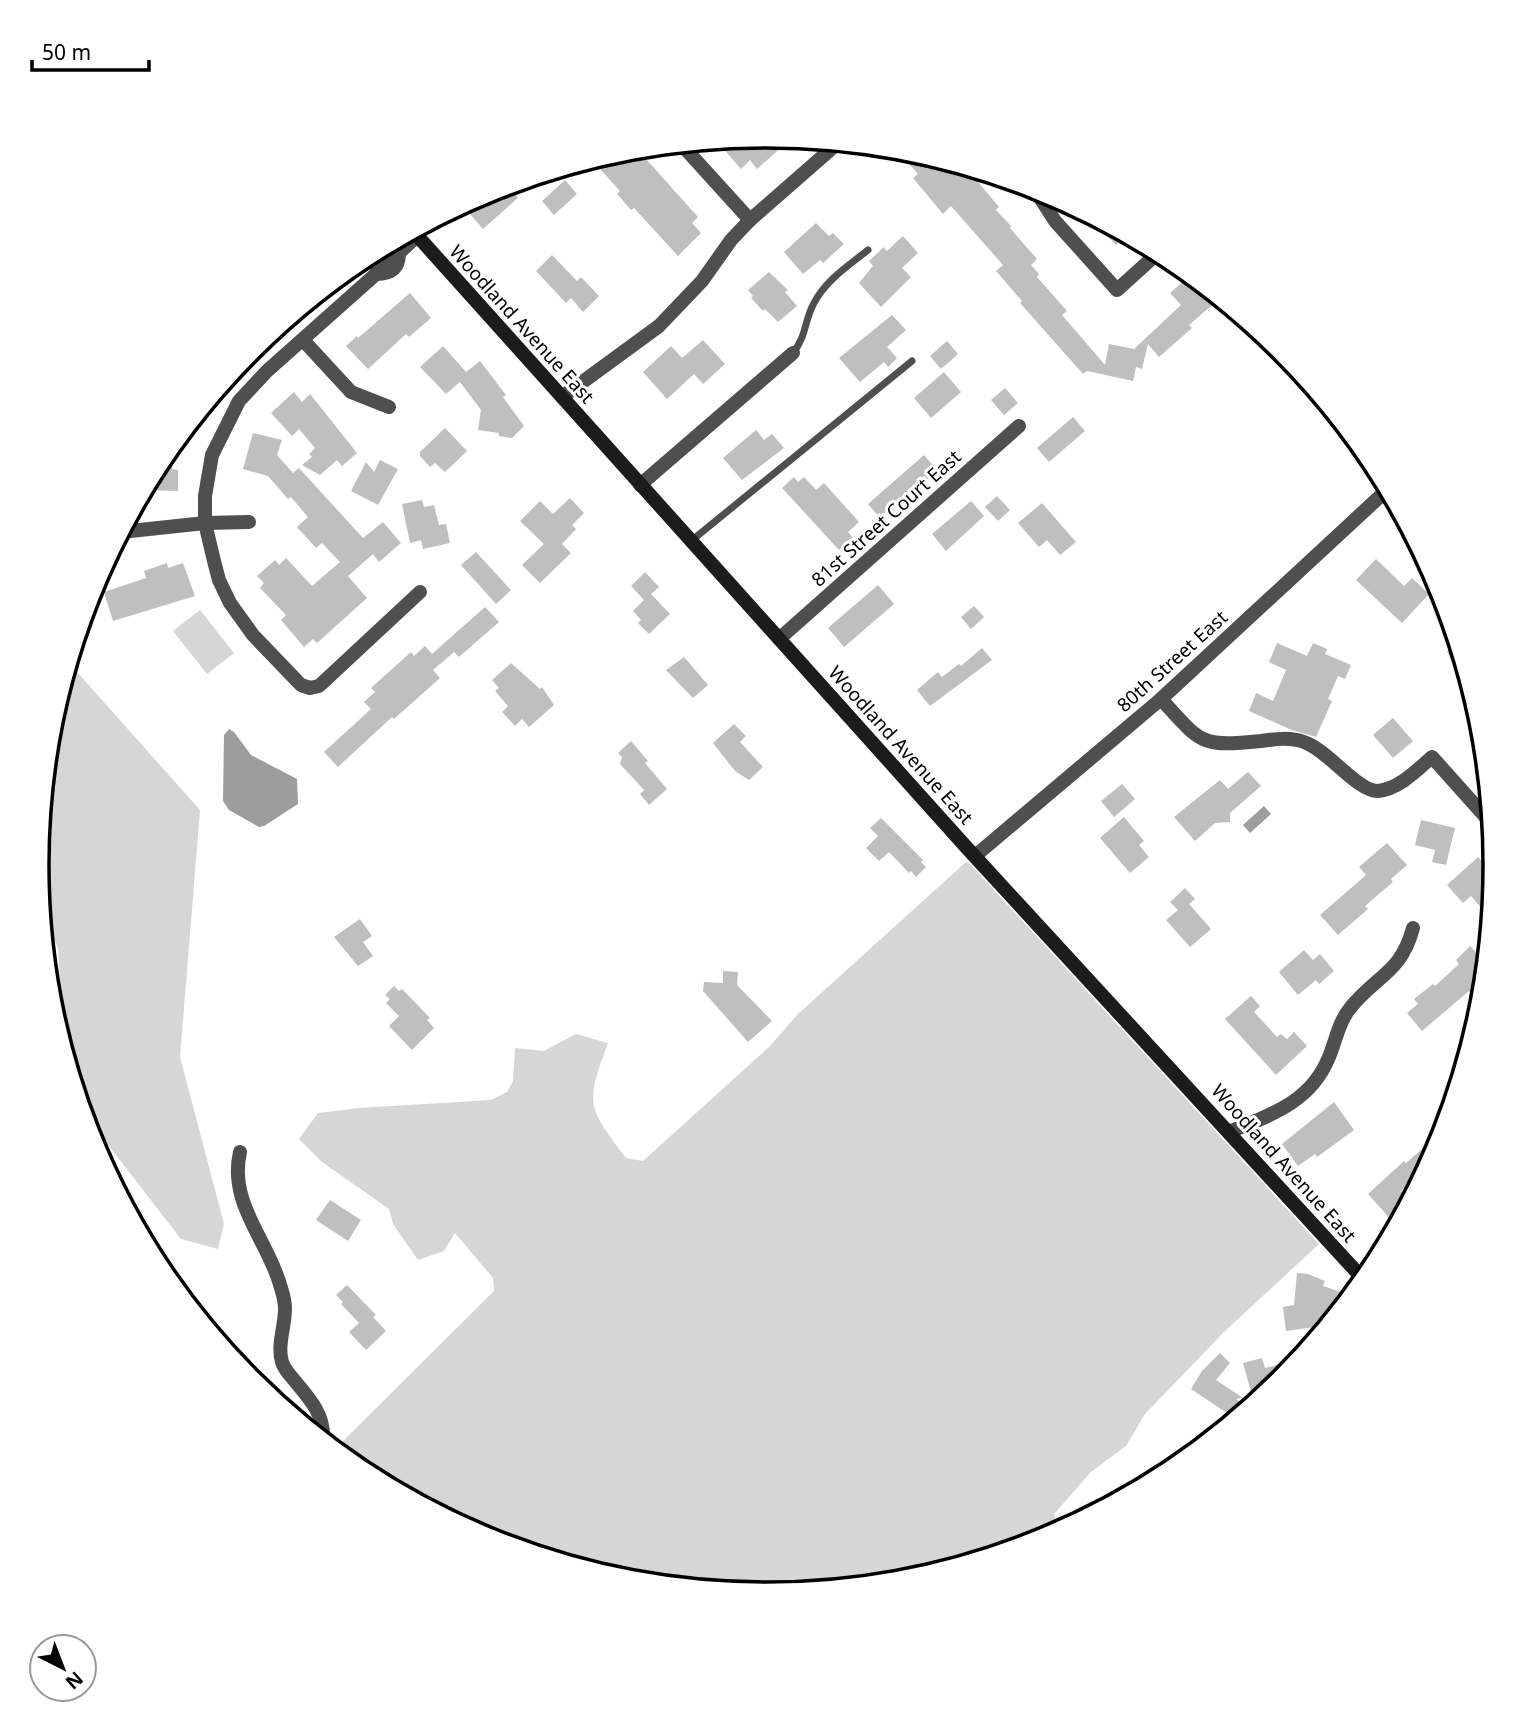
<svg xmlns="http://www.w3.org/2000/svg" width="1533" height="1731" viewBox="0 0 1533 1731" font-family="'Noto Sans',sans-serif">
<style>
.green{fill:#d6d6d6}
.water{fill:#9d9d9d}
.building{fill:#bfbfbf}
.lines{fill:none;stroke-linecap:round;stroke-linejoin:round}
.lane{stroke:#4f4f4f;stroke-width:7}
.street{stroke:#4f4f4f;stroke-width:14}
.secondary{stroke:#1c1c1c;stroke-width:14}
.labels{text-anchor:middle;stroke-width:6;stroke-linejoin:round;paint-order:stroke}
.street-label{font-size:19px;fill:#000;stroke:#fff}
.rim{fill:none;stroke:#000;stroke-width:3.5}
</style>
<rect width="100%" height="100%" fill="#fff"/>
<g class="green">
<polygon points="200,610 234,653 207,674 173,631"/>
<polygon points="69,663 200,810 180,1057 224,1224 218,1249 181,1239 102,1137 80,1104 64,1050 58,948 41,910 37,865 51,723"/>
<path d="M966,862L970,864L1319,1244L1224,1332L1145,1414L1126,1446L1091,1472L1054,1514L1060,1532L1045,1540L908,1581L766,1595L624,1581L487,1540L361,1472L334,1450L494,1291L493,1278L455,1233L444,1251L418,1260L393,1224L389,1209L322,1162L299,1139L318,1113L359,1108L491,1100L507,1092L513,1081L515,1048L544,1051L576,1034L608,1043C585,1105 587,1106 626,1158L643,1161L769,1047L798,1014Z"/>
</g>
<g class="water">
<polygon points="229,729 234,732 251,755 297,779 298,804 264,826 259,827 229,810 223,801 224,735"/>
<polygon points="1264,806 1271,814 1250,833 1243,825"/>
</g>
<g class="building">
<polygon points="767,136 792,138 757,169 750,160 741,169 721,146 728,140"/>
<polygon points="637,149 698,217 692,223 701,233 678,256 634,208 631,210 617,194 620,191 592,160 625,150"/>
<polygon points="896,149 909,150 987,174 978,182 999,207 996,210 1011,226 1010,228 1037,259 1031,265 1039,274 1037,277 1067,311 1062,315 1105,365 1109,344 1134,349 1181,305 1170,293 1191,275 1219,299 1189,325 1192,328 1159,357 1148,344 1142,369 1136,367 1133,381 1087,371 1083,374 1020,303 1022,301 996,271 1003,265 951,206 943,214 913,178 918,174"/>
<polygon points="565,180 577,194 554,215 542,201"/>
<polygon points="507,185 518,198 483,229 463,206 487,191"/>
<polygon points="1091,216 1119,230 1127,235 1116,245 1090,217"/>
<polygon points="816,223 829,236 833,233 844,244 823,263 820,260 803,274 784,252"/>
<polygon points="903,236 918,253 902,268 911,277 881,307 859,283 873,266 869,261 884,247 887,251"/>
<polygon points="552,255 577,281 581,277 599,296 583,312 571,298 566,303 536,271"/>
<polygon points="769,272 788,290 785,292 797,306 778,322 765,309 763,311 751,298 753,296 748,290"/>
<polygon points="410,293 431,318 409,337 406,334 368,369 346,346 357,336 358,338"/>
<polygon points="892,315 906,330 887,347 897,358 888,367 884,362 860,382 839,358"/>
<polygon points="703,340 725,364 703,384 694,374 667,399 643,372 671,346 682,358"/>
<polygon points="947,341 958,354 941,369 930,356"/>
<polygon points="443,346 466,372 480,361 506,395 503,397 524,426 512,438 499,436 499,433 478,430 481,410 460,382 446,394 420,367"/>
<polygon points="944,372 961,392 931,418 914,398"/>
<polygon points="1005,388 1018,403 1004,415 991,400"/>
<polygon points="294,392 302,402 310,394 357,453 342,466 337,460 320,475 302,465 312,457 309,454 315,448 299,429 292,436 271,413"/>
<polygon points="1073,417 1085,431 1049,462 1037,448"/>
<polygon points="445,428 467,451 445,472 435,463 430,467 420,456 420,452"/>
<polygon points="756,430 764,440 772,434 784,448 742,480 723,458"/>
<polygon points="253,433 282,440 277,455 293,473 299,468 363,538 383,522 401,543 379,562 373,554 348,576 367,598 317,643 313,639 304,647 281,620 286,615 260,588 264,583 257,576 275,560 279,565 286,558 312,586 340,562 322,543 316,548 297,527 308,517 291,497 288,499 268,476 243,469"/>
<polygon points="924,455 938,471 889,513 887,511 880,518 868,504"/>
<polygon points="161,458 172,459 172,469 178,470 178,491 144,490"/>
<polygon points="380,460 398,469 378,505 351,491 366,462 374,472"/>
<polygon points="794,477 798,482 804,477 816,490 824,483 859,522 848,532 853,538 839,550 782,488"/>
<polygon points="997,496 1010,510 998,521 985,507"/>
<polygon points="570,498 584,513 572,525 576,529 562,544 571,553 540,583 522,565 544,544 520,521 540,501 553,514"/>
<polygon points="422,500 424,507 434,505 439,525 446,524 450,543 423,549 421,540 410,543 402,504"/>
<polygon points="971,501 984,516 946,551 932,534"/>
<polygon points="1042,503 1076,542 1060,555 1047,540 1039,547 1018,523"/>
<polygon points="476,552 511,590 496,604 461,565"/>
<polygon points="1376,559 1404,586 1412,578 1429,594 1402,623 1356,580"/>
<polygon points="167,563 168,568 183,563 195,596 113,621 104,592 146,578 144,571"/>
<polygon points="645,572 659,587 651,594 670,614 649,634 638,623 641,620 633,611 644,600 631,586"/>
<polygon points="878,585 894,604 844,647 828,628"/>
<polygon points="974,606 984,617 971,629 961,617"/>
<polygon points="485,607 499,622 459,657 454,652 433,670 440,678 394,719 392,717 338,767 324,752 371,709 364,702 375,692 371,688 411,652 414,656 425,646 432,654"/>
<polygon points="1277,643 1307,656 1313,643 1327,649 1325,654 1351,665 1345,679 1338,676 1328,699 1332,701 1316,737 1292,730 1249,711 1256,693 1273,701 1286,670 1269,662"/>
<polygon points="1459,646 1471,685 1463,688 1447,651"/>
<polygon points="982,648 992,660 930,706 917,690 938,672 942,677 959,664 961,666"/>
<polygon points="684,657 708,685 693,698 666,670"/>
<polygon points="511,663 540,689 542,687 554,705 529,727 522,719 515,726 502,712 508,706 495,691 499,688 492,680"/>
<polygon points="1393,718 1413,741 1393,758 1373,735"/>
<polygon points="734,724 746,736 740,742 763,767 749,780 735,771 713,743"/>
<polygon points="631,741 648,761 645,763 667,789 649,805 640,794 644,790 620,764 622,757 618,753"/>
<polygon points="1248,772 1261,786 1230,813 1230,822 1215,823 1195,841 1174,817 1220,780 1228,789"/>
<polygon points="1122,784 1135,799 1114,817 1101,801"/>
<polygon points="1124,817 1144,841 1139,845 1149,857 1130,873 1100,838"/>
<polygon points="881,818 923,860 921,862 926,867 916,877 911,871 909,873 889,852 879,861 866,848 878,836 870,828"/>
<polygon points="1421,820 1455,828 1446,865 1432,862 1435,850 1415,845"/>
<polygon points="1387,843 1407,865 1391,879 1393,882 1365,906 1368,909 1338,935 1320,915 1366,875 1359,867"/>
<polygon points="1478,857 1495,876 1493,901 1483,910 1471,896 1463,903 1447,885"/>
<polygon points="1185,888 1195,899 1189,904 1211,929 1190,947 1166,920 1178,910 1170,902"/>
<polygon points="360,919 372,936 363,942 373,956 358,966 334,937"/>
<polygon points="1470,946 1487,964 1484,988 1475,997 1469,991 1422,1031 1407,1013 1418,1004 1414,999 1433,984 1435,986 1459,964 1456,960"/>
<polygon points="1304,950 1313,960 1320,954 1334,971 1319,984 1316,980 1298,995 1279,972"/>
<polygon points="723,971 738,972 737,985 772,1021 748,1042 703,991 704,982 723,983"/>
<polygon points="394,986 399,991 402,989 430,1018 427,1020 434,1028 412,1050 389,1026 399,1016 386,1003 390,999 385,995"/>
<polygon points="1251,996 1260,1006 1254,1012 1277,1037 1281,1034 1287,1039 1294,1032 1307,1046 1276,1075 1225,1019"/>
<polygon points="1334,1102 1354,1130 1317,1157 1315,1154 1298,1166 1282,1144"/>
<polygon points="1445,1129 1441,1145 1430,1164 1401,1191 1410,1202 1406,1210 1393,1222 1368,1194 1404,1161 1406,1163"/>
<polygon points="330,1200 361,1220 348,1241 316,1220"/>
<polygon points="1297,1273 1308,1274 1325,1281 1323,1286 1349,1295 1346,1304 1329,1325 1286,1331 1283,1307 1294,1305"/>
<polygon points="347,1285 376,1315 373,1317 386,1331 366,1350 349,1332 359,1323 341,1304 343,1302 336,1295"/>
<polygon points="1220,1353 1230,1363 1216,1380 1243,1398 1236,1399 1250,1408 1214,1437 1213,1436 1227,1413 1191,1389 1202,1371"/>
<polygon points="1262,1358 1265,1368 1285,1363 1288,1375 1272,1390 1252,1395 1243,1363"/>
</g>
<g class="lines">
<g class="lane">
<path d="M793,353C807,335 804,321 814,303C826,280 848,266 868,250"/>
<polyline points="691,541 912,361"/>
</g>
<g class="street">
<polyline points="681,144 750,220"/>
<polyline points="1033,187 1055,221 1117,290 1159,252"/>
<path d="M399,253C399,269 390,274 376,274C379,260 385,254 399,253Z"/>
<polyline points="399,253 417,236"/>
<polyline points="376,274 267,371 239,401 212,455 205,496 205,523 214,561 219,580 230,603 253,635 301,685 310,688 319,686 420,592"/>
<polyline points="303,340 351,392 389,407"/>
<polyline points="562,397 659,326 702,281 731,240 750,220 838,143"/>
<polyline points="640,485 793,353"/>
<polyline points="121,532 205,523 249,522"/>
<polyline points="779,639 1019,426"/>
<path d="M1161,699C1202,744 1200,747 1261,741C1275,739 1290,737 1304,742C1328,750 1358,792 1378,791C1399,789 1417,770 1432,757L1492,824"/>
<polyline points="975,856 1161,699 1388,489"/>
<path d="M1229,1132C1271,1115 1311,1102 1329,1057C1336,1040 1339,1021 1351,1007C1377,975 1401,973 1413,928"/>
<path d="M240,1152C228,1204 269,1241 281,1288C283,1294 285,1302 285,1309C285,1326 277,1346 282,1362C284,1369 290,1375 294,1380C310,1399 325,1415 323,1441"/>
</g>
<polyline class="secondary" points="413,231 967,848 1365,1281"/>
</g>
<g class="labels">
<g class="street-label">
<text transform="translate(522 324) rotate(48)" y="7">Woodland Avenue East</text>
<text transform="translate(886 518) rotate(-42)" y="7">81st Street Court East</text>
<text transform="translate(1172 661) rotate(-42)" y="7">80th Street East</text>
<text transform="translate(901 745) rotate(48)" y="7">Woodland Avenue East</text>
<text transform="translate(1284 1163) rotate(48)" y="7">Woodland Avenue East</text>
</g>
</g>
<path d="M0 0H1533V1731H0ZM49 865a717 717 0 1 1 1434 0a717 717 0 1 1-1434 0Z" fill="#fff" fill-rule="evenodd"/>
<path class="rim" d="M49 865a717 717 0 1 1 1434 0a717 717 0 1 1-1434 0Z"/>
<g transform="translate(63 1668) rotate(138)"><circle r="33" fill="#ffffff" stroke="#999999" stroke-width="2"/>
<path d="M0-5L12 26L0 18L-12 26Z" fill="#000000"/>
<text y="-10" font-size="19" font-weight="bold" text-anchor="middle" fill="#000000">N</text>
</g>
<path d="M32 60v10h117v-10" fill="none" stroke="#000000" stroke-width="3.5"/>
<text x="42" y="60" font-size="21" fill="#000000" stroke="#ffffff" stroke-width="5" paint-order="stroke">50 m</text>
</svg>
